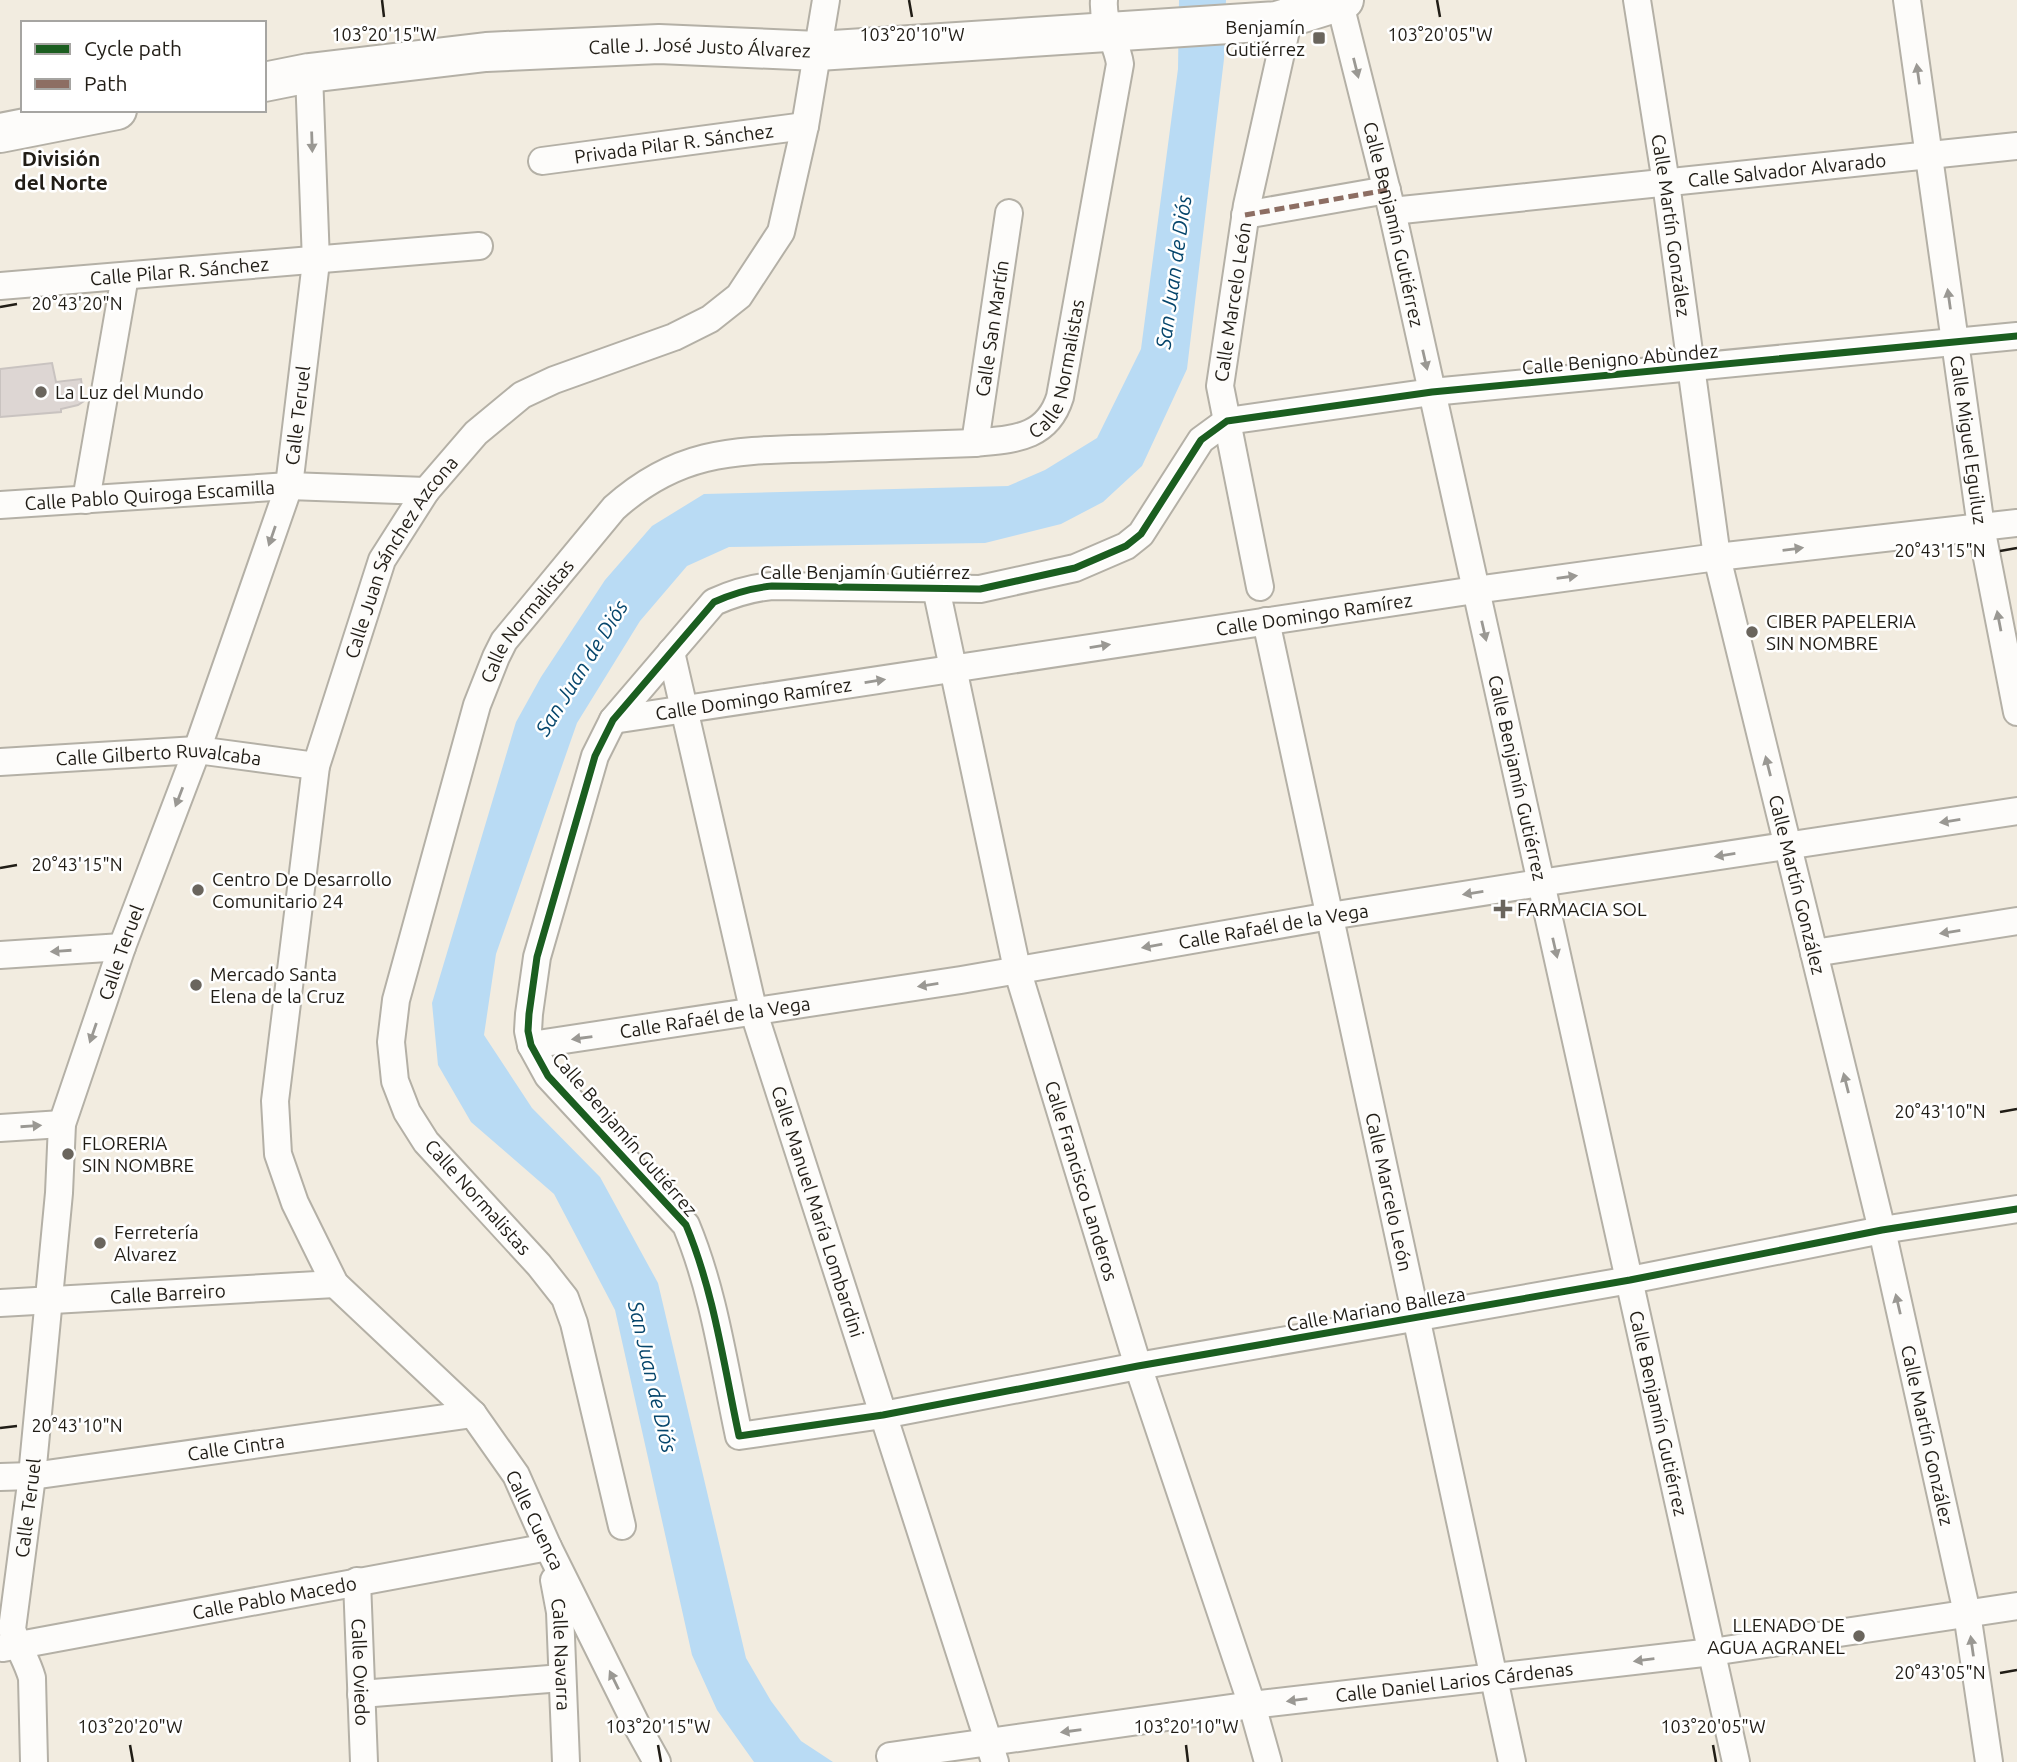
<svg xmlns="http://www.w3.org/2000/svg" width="2017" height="1762" viewBox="0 0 2017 1762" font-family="Ubuntu,sans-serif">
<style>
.water{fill:#b9dbf4}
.building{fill:#ddd6d3;stroke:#c9c3c0;stroke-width:2}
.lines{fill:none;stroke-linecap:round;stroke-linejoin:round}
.street-casing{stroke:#b4b0a6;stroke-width:30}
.secondary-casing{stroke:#b4b0a6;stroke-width:42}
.street{stroke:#fdfcfa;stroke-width:26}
.secondary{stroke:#fdfcfa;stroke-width:38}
.quiet{stroke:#8d6e63;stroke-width:5;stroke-dasharray:10 5;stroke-linecap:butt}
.cycleway-casing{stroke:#fff;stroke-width:11}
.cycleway{stroke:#1b5e20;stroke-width:7}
.oneway{fill:#9a9893}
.ticks{fill:none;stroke:#211d16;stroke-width:2.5}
.poi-dot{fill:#6a655d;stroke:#fff;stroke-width:2.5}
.labels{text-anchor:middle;stroke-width:5;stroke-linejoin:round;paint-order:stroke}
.poi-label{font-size:19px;fill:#211d16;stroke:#fff;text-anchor:start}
.street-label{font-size:19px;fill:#211d16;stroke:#fff}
.neighbourhood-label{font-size:21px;font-weight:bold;fill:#211d16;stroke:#fff}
.water-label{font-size:21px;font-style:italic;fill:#06466c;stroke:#fff}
.ticks-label{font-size:18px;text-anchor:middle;fill:#211d16;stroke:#fff;stroke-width:5;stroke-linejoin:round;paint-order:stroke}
</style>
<rect width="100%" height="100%" fill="#f2ece0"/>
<polygon class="water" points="1179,0 1226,0 1224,59 1187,369 1142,466 1103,502 1061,524 985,543 729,547 687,566 640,621 577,723 496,954 484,1035 532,1108 600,1177 658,1283 746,1658 771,1701 801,1741 833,1762 754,1762 717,1710 692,1655 615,1310 554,1194 471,1122 438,1065 432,1003 516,722 541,677 605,580 652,526 704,494 1008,486 1045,470 1097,438 1141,349 1178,69"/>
<polygon class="building" points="52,363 56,382 81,379 84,401 78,405 61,409 61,412 0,417 0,369"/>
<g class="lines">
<defs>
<g id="street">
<path id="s1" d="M1339,0L1392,211L1736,1762"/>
<path id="s2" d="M1637,0L1666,183L1717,557L1882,1230L1967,1613L1989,1762"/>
<path id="s3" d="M1907,0L1981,527L2017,712"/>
<path id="s4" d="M542,161L805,126"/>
<path id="s5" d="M1392,211L2017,146"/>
<polyline points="1245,215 1387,190"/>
<path id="s6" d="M0,286L479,246"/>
<path d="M2017,336L1432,392L1227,421L1201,440L1141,534L1126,546L1075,568L980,589L772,586C751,588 734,593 714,602L613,720L595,756L537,957L529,1014L528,1031L531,1045L548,1076L686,1225C714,1292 724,1366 739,1436L883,1415L1138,1366L1630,1280L1882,1230L2017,1209"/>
<path id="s7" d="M975,443L1009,213"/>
<polyline points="86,500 125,276"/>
<path id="s8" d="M0,505L289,486L426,491"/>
<path id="s9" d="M1260,587L1220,386L1247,205L1289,17"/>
<path id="s10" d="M936,588L1017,969L1138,1366L1252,1705L1268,1762"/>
<path id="s11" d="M1266,621L1512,1762"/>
<path id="s12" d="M671,652L754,1013L995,1762"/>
<path id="s13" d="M613,720L1475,590L1717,557L2017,523"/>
<path id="s14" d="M0,762L197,750L316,766"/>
<polyline points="1814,953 2017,921"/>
<polyline points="0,955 122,947"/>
<path id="s15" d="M531,1045L961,980L1330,916L1540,883L2017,811"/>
<polyline points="0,1128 62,1124"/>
<path id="s16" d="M0,1303L335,1284"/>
<path id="s17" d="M0,1477L32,1476L473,1414"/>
<path id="s18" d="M622,1526L574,1323L565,1298L539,1265L426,1142L407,1112L395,1081L391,1042L396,1000L477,705L496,657L504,641L614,508C683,446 743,451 830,448C878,446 926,445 975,443C1013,439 1047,439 1060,397L1120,64C1117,42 1102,24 1104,0"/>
<path id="s19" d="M554,1580L560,1612L566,1762"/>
<path id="s20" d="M357,1581L364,1762"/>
<path id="s21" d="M3,1648L548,1547"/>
<polyline points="361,1694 562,1678"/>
<path id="s22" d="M890,1756L1252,1705L1712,1652L2017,1606"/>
<path id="s23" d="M34,1762L32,1678C27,1660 17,1646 12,1629L32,1476L59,1193L62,1124L122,947L197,750L289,486L316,262L309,73"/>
<path id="s24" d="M657,1762L637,1726L548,1547L516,1475L473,1414L335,1284L295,1203L278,1154L275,1101L316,766L382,560L426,491L476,433L522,395L554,380L674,337L710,319L739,296L781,232L805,126L826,0"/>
</g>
<g id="secondary">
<path id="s25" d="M264,82L309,73L486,52L659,44L818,51L1277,21L1344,0"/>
<polyline points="0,133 117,110"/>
</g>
</defs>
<use href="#street" class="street-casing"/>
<use href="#secondary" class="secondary-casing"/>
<use href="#street" class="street"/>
<use href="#secondary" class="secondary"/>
<polyline class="quiet" points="1245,215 1387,190"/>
<defs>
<path id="cycleway" d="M2017,336L1432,392L1227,421L1201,440L1141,534L1126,546L1075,568L980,589L772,586C751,588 734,593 714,602L613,720L595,756L537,957L529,1014L528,1031L531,1045L548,1076L686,1225C714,1292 724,1366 739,1436L883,1415L1138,1366L1630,1280L1882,1230L2017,1209"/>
</defs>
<use href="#cycleway" class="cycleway-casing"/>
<use href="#cycleway" class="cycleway"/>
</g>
<defs><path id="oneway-solid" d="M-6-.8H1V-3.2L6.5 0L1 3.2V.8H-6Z" transform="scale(1.75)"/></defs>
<g class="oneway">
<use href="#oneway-solid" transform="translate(1356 68) rotate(76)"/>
<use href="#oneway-solid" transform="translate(1918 74) rotate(-98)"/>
<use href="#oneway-solid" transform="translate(312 142) rotate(88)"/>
<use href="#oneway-solid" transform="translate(1949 299) rotate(-98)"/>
<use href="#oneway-solid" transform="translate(1425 360) rotate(77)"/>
<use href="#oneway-solid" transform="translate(272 536) rotate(109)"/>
<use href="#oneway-solid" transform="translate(1793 549) rotate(-7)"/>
<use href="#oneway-solid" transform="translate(1567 577) rotate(-8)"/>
<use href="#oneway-solid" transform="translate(1999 621) rotate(-101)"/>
<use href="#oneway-solid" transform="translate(1484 631) rotate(77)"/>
<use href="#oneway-solid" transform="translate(1100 646) rotate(-9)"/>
<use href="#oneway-solid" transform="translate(875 681) rotate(-9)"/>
<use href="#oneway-solid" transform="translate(1768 766) rotate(-104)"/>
<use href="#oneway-solid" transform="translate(179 797) rotate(111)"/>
<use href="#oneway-solid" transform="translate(1950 821) rotate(171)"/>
<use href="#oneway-solid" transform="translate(1725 855) rotate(171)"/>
<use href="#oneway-solid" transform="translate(1473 893) rotate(171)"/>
<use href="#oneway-solid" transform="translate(1950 932) rotate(171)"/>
<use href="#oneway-solid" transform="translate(1152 946) rotate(170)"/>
<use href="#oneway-solid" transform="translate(1555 948) rotate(77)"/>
<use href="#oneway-solid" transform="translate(61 951) rotate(176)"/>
<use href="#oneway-solid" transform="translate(928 985) rotate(171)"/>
<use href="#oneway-solid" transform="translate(93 1033) rotate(109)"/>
<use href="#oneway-solid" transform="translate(582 1038) rotate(172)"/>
<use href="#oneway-solid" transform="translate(1846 1083) rotate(-104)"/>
<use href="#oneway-solid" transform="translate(31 1126) rotate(-4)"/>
<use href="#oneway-solid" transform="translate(1898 1304) rotate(-103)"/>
<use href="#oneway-solid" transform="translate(1972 1646) rotate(-98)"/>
<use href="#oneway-solid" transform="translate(1644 1660) rotate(173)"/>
<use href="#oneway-solid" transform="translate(614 1680) rotate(-116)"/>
<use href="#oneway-solid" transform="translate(1297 1700) rotate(173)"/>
<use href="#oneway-solid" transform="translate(1071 1731) rotate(172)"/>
</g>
<path class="ticks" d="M382,0L384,17M909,0L912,17M1437,0L1440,17M0,307L17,304M2000,551L2017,548M0,868L17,865M2000,1112L2017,1109M0,1428L17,1426M2000,1673L2017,1670M130,1745L133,1762M658,1745L661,1762M1186,1745L1188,1762M1713,1745L1716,1762"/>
<g class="poi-dot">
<rect x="1312" y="31" width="14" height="14" rx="3.5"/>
<circle cx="41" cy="392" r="7"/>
<circle cx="1752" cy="632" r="7"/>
<circle cx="198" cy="890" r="7"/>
<path d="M1499.5 898.5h7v7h7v7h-7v7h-7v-7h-7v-7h7z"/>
<circle cx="196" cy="985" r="7"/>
<circle cx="68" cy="1154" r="7"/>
<circle cx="100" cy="1243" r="7"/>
<circle cx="1859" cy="1636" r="7"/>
</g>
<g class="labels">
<g class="poi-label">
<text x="1305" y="34" text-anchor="end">Benjamín<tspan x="1305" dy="22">Gutiérrez</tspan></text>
<text x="55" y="399">La Luz del Mundo</text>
<text x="1766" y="628">CIBER PAPELERIA<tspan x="1766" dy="22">SIN NOMBRE</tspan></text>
<text x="212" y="886">Centro De Desarrollo<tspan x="212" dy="22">Comunitario 24</tspan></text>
<text x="1517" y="916">FARMACIA SOL</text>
<text x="210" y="981">Mercado Santa<tspan x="210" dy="22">Elena de la Cruz</tspan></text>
<text x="82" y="1150">FLORERIA<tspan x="82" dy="22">SIN NOMBRE</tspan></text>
<text x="114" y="1239">Ferretería<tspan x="114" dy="22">Alvarez</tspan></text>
<text x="1845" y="1632" text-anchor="end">LLENADO DE<tspan x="1845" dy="22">AGUA AGRANEL</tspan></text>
</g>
<g class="street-label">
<text dy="7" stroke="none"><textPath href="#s25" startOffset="438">Calle J. José Justo Álvarez</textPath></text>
<text dy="7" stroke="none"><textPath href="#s4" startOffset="133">Privada Pilar R. Sánchez</textPath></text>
<text dy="7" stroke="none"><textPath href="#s5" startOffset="397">Calle Salvador Alvarado</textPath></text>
<text dy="7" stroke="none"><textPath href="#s1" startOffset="231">Calle Benjamín Gutiérrez</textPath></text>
<text dy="7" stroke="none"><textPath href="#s2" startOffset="228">Calle Martín González</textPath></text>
<text dy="7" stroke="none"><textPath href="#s6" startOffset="180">Calle Pilar R. Sánchez</textPath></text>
<text dy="7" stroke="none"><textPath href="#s9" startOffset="290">Calle Marcelo León</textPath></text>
<text dy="7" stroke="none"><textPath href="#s7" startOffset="116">Calle San Martín</textPath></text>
<text transform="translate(1620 359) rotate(-5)" y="7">Calle Benigno Abùndez</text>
<text dy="7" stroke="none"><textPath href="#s18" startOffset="1648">Calle Normalistas</textPath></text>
<text dy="7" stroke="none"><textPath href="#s23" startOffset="1393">Calle Teruel</textPath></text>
<text dy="7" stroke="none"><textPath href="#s3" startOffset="444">Calle Miguel Eguiluz</textPath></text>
<text dy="7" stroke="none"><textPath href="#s8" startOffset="150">Calle Pablo Quiroga Escamilla</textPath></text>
<text dy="7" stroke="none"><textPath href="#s24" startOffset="1344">Calle Juan Sánchez Azcona</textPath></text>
<text x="865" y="579">Calle Benjamín Gutiérrez</text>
<text dy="7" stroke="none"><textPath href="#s13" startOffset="709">Calle Domingo Ramírez</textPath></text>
<text dy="7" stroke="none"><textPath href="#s18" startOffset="999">Calle Normalistas</textPath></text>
<text dy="7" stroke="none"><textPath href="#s13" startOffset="142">Calle Domingo Ramírez</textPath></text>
<text dy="7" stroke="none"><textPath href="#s14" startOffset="159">Calle Gilberto Ruvalcaba</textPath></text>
<text dy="7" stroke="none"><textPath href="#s1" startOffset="798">Calle Benjamín Gutiérrez</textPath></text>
<text dy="7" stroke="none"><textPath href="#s2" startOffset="900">Calle Martín González</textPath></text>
<text dy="7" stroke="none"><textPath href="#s15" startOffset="752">Calle Rafaél de la Vega</textPath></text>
<text dy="7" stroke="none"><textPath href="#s23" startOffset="826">Calle Teruel</textPath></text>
<text dy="7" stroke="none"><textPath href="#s15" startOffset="186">Calle Rafaél de la Vega</textPath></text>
<text transform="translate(625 1134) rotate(49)" y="7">Calle Benjamín Gutiérrez</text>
<text dy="7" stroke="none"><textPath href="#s10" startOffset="611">Calle Francisco Landeros</textPath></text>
<text dy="7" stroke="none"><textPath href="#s11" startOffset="584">Calle Marcelo León</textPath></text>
<text transform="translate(478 1197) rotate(48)" y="7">Calle Normalistas</text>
<text dy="7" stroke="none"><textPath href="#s12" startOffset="579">Calle Manuel María Lombardini</textPath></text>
<text dy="7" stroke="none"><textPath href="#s16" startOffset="168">Calle Barreiro</textPath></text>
<text transform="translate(1376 1309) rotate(-10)" y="7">Calle Mariano Balleza</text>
<text dy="7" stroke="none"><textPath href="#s1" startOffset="1449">Calle Benjamín Gutiérrez</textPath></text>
<text dy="7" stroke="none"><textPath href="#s2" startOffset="1466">Calle Martín González</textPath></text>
<text dy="7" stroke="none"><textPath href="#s17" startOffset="238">Calle Cintra</textPath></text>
<text dy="7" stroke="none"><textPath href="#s23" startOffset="259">Calle Teruel</textPath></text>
<text transform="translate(535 1520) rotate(64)" y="7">Calle Cuenca</text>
<text dy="7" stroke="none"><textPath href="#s21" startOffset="276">Calle Pablo Macedo</textPath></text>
<text dy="7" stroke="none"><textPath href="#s19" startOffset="75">Calle Navarra</textPath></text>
<text dy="7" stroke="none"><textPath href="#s20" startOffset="91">Calle Oviedo</textPath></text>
<text dy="7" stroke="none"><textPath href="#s22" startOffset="569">Calle Daniel Larios Cárdenas</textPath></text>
</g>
<g class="neighbourhood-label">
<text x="61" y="166">División<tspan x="61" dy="24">del Norte</tspan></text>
</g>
<g class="water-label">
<text transform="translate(1174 272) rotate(-82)" y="7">San Juan de Diós</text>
<text transform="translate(582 668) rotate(-58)" y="7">San Juan de Diós</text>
<text transform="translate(652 1377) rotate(77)" y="7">San Juan de Diós</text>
</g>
</g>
<g class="ticks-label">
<text x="384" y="41">103°20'15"W</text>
<text x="912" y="41">103°20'10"W</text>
<text x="1440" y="41">103°20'05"W</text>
<text x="77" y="310">20°43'20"N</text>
<text x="1940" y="557">20°43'15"N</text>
<text x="77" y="871">20°43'15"N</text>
<text x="1940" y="1118">20°43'10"N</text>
<text x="77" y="1432">20°43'10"N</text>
<text x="1940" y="1679">20°43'05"N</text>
<text x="130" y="1733">103°20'20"W</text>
<text x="658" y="1733">103°20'15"W</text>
<text x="1186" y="1733">103°20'10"W</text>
<text x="1713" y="1733">103°20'05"W</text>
</g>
<rect x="21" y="21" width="245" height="91" fill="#ffffff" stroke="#a6a5a2" stroke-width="2"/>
<rect x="35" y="44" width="35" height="10" fill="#1b5e20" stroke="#a6a5a2" stroke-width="2"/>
<text x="84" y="56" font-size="21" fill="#211d16">Cycle path</text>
<rect x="35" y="79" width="35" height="10" fill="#8d6e63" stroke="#a6a5a2" stroke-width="2"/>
<text x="84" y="91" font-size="21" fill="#211d16">Path</text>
</svg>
